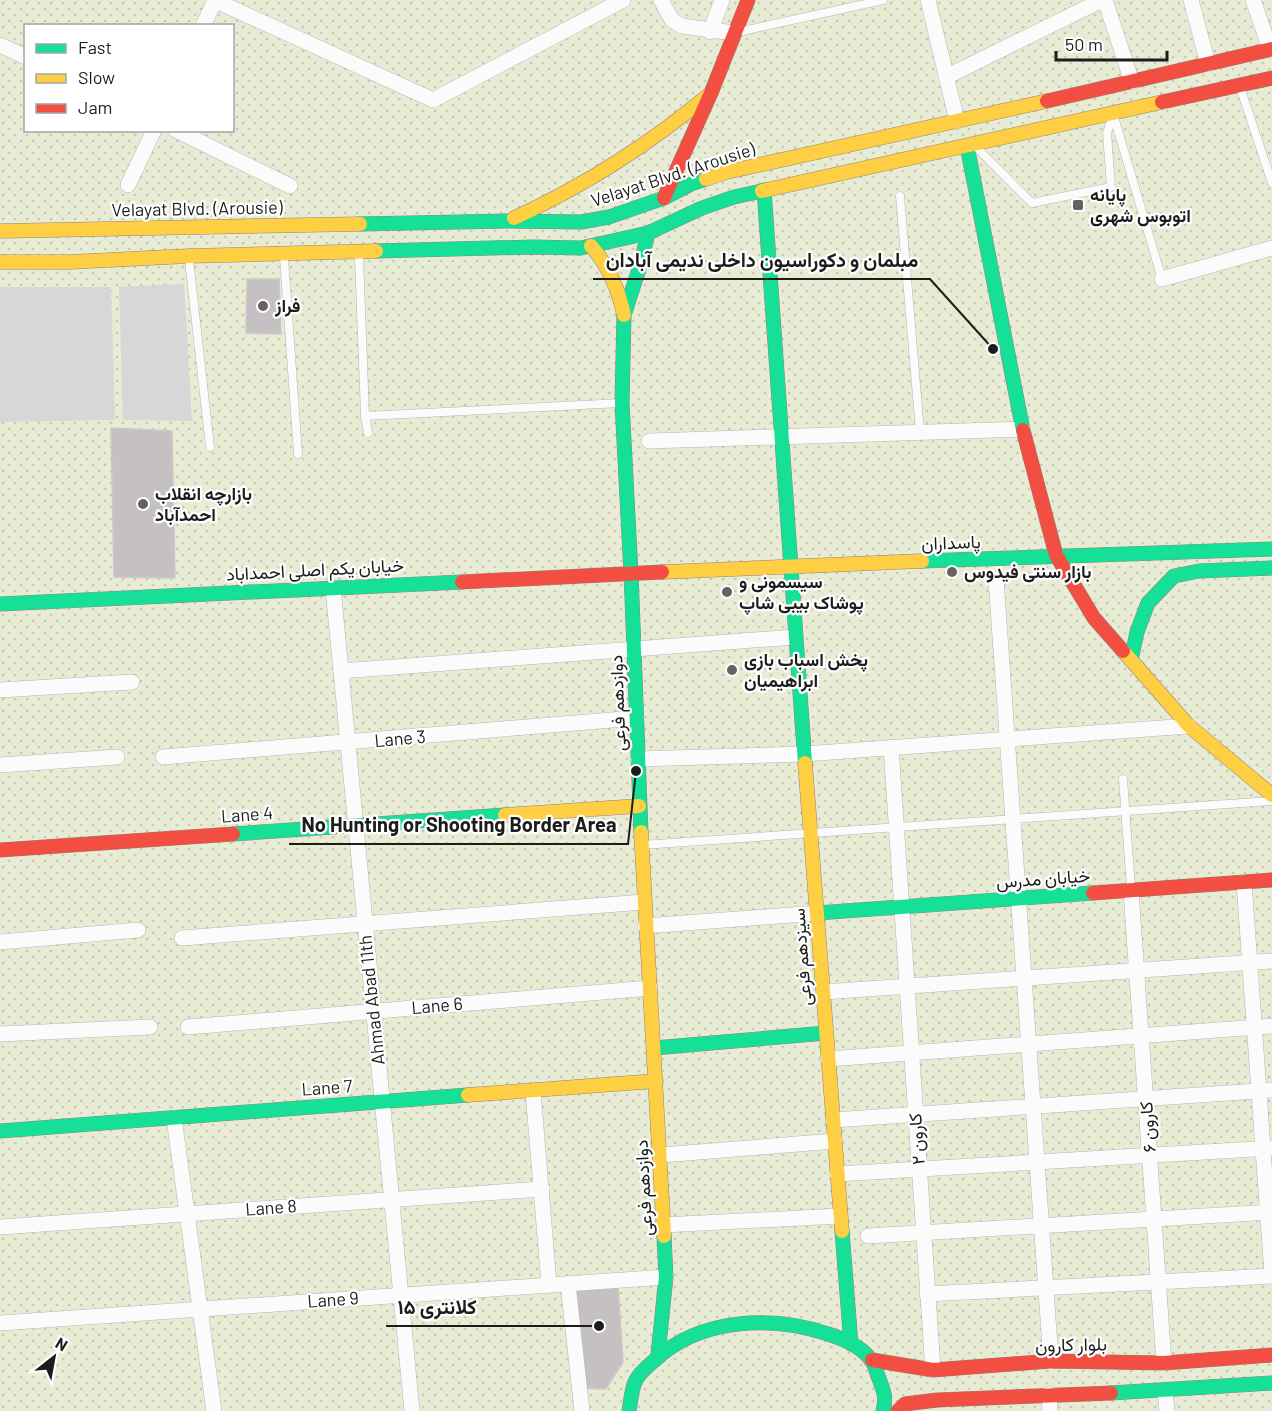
<svg xmlns="http://www.w3.org/2000/svg" width="1272" height="1411" viewBox="0 0 1272 1411" font-family="Barlow,Vazirmatn,sans-serif">
<style>
.park{fill:url(#park-dots);fill-rule:evenodd}
.parking{fill:#d8d6d6}
.building{fill:#c5c1c2;stroke:#cdc7c9;stroke-width:1.5}
.lines{fill:none;stroke-linecap:round;stroke-linejoin:round}
.lane-casing{stroke:#b8b6b7;stroke-width:9}
.street-casing{stroke:#b8b6b7;stroke-width:16}
.fast-casing{stroke:#928480;stroke-width:15}
.slow-casing{stroke:#928480;stroke-width:15}
.jam-casing{stroke:#928480;stroke-width:15}
.lane{stroke:#fcfbfb;stroke-width:8}
.street{stroke:#fcfbfb;stroke-width:15}
.fast{stroke:#16e098;stroke-width:14}
.slow{stroke:#ffcf43;stroke-width:14}
.jam{stroke:#f24e42;stroke-width:14}
.poi-dot{fill:#646263;stroke:#fff;stroke-width:2}
.labels{text-anchor:middle;stroke-width:4.5;stroke-linejoin:round;paint-order:stroke}
.street-label{font-size:18px;fill:#1c1c1c;stroke:#fff}
.poi-label{font-size:18px;font-weight:bold;fill:#1c1c1c;stroke:#fff;text-anchor:start}
.leader{fill:none;stroke:#1c1c1c;stroke-width:2}
.callout-dot{fill:#1c1c1c;stroke:#fff;stroke-width:2}
.callout-label{font-size:20px;text-anchor:middle;font-weight:bold;fill:#1c1c1c;stroke:#fff;stroke-width:4.5;stroke-linejoin:round;paint-order:stroke}
</style>
<defs>
<pattern id="park-dots" width="8" height="8" patternUnits="userSpaceOnUse" patternTransform="scale(1.5)"><rect width="8" height="8" fill="#e9ecd4"/><path d="M2 2h.1M6 6h.1" fill="none" stroke="#c7cab5" stroke-width="1.8" stroke-linecap="round"/></pattern>
</defs>
<rect width="100%" height="100%" fill="#eae5e6"/>
<path class="park" d="M0,0H1272V1411H0ZM26,26H232V130H26Z"/>
<g class="parking">
<polygon points="184,284 192,421 123,420 119,287"/>
<polygon points="0,287 111,287 115,420 0,422"/>
</g>
<g class="building">
<polygon points="247,279 279,279 281,334 246,333"/>
<polygon points="111,428 172,431 175,578 114,577"/>
<polygon points="618,1285 623,1362 606,1389 579,1388 575,1289"/>
</g>
<g class="lines">
<defs>
<g id="lane">
<polyline points="738,32 883,0"/>
<polyline points="1240,87 1272,183"/>
<polyline points="1114,117 1162,279"/>
<polyline points="977,148 1032,203 1111,187 1107,133 1112,118"/>
<polyline points="900,196 920,432"/>
<polyline points="359,256 365,416 368,433"/>
<polyline points="284,258 298,454"/>
<polyline points="189,260 210,447"/>
<polyline points="365,416 621,403"/>
<polyline points="1123,779 1131,888"/>
<polyline points="642,845 1271,801"/>
</g>
<g id="street">
<polyline points="214,0 433,100 623,0"/>
<polyline points="661,0 672,20 682,26 734,33"/>
<polyline points="928,0 957,121"/>
<polyline points="1105,0 1132,82"/>
<polyline points="1191,0 1208,64"/>
<polyline points="1253,0 1270,49"/>
<polyline points="203,26 215,0"/>
<polyline points="710,32 722,0"/>
<polyline points="0,45 26,57"/>
<polyline points="946,77 1102,0"/>
<polyline points="176,130 290,186"/>
<polyline points="128,185 154,130"/>
<polyline points="1162,279 1272,248"/>
<polyline points="649,441 1023,429"/>
<polyline points="996,579 1051,1361"/>
<polyline points="333,588 412,1411"/>
<polyline points="341,671 795,637"/>
<polyline points="0,690 132,682"/>
<polyline points="891,747 933,1370"/>
<polyline points="163,757 636,718"/>
<polyline points="638,759 804,754 1189,726"/>
<polyline points="0,765 117,757"/>
<polyline points="1244,882 1272,1275"/>
<polyline points="1131,891 1164,1363"/>
<polyline points="645,926 817,913"/>
<polyline points="182,938 644,902"/>
<polyline points="0,942 138,930"/>
<polyline points="823,992 1272,961"/>
<polyline points="188,1027 650,988"/>
<polyline points="0,1034 150,1027"/>
<polyline points="828,1059 1272,1026"/>
<polyline points="533,1091 549,1285"/>
<polyline points="174,1118 214,1411"/>
<polyline points="833,1120 1272,1090"/>
<polyline points="661,1155 835,1141"/>
<polyline points="837,1174 1272,1148"/>
<polyline points="663,1225 840,1216"/>
<polyline points="0,1227 542,1189"/>
<polyline points="868,1236 1272,1212"/>
<polyline points="568,1284 582,1411"/>
<polyline points="927,1294 1272,1276"/>
<polyline points="0,1323 666,1277"/>
<polyline points="1165,1391 1167,1411"/>
<polyline points="1049,1394 1050,1411"/>
</g>
<g id="fast">
<polyline points="967,146 1023,430"/>
<polyline points="764,190 805,763"/>
<polyline points="360,224 507,221 581,222 609,217 664,198 691,184 706,179"/>
<polyline points="376,251 533,247 581,248 648,233 702,208 734,197 762,191"/>
<polyline points="922,561 1272,549"/>
<polyline points="0,604 462,582"/>
<polyline points="1131,660 1137,632 1148,603 1174,576 1199,571 1272,568"/>
<polyline points="641,832 631,573 622,403 624,315 641,263 648,233"/>
<polyline points="233,834 505,815"/>
<polyline points="817,913 1093,893"/>
<polyline points="654,1048 826,1033"/>
<polyline points="0,1131 468,1095"/>
<polyline points="842,1231 851,1344"/>
<polyline points="658,1354 666,1277 664,1236"/>
<polyline points="1111,1393 1272,1383"/>
<path d="M629,1411C631,1401 631,1389 636,1380C640,1372 648,1366 655,1360C700,1318 772,1315 828,1334C844,1339 864,1347 873,1363C876,1367 876,1372 878,1376C883,1389 887,1397 883,1411"/>
</g>
<g id="slow">
<polyline points="706,179 727,172 1047,101"/>
<polyline points="762,191 1162,102"/>
<path d="M514,218C586,185 650,144 711,93"/>
<polyline points="0,231 360,224"/>
<path d="M591,246C609,267 618,288 624,315"/>
<polyline points="0,262 69,262 189,256 376,251"/>
<polyline points="662,572 922,561"/>
<polyline points="1123,651 1189,726 1272,795"/>
<polyline points="805,763 842,1231"/>
<polyline points="505,815 639,806"/>
<polyline points="641,832 664,1236"/>
<polyline points="468,1095 656,1081"/>
</g>
<g id="jam">
<polyline points="1047,101 1272,49"/>
<polyline points="1162,102 1272,78"/>
<polyline points="664,198 711,93 748,0"/>
<polyline points="1023,430 1056,555 1094,618 1123,651"/>
<polyline points="462,582 662,572"/>
<polyline points="0,850 233,834"/>
<polyline points="1093,893 1272,880"/>
<polyline points="872,1360 933,1370 1051,1361 1164,1363 1272,1355"/>
<polyline points="898,1411 905,1404 937,1400 1111,1393"/>
</g>
</defs>
<use href="#lane" class="lane-casing"/>
<use href="#street" class="street-casing"/>
<use href="#fast" class="fast-casing"/>
<use href="#slow" class="slow-casing"/>
<use href="#jam" class="jam-casing"/>
<use href="#lane" class="lane"/>
<use href="#street" class="street"/>
<use href="#fast" class="fast"/>
<use href="#slow" class="slow"/>
<use href="#jam" class="jam"/>
</g>
<g class="poi-dot">
<rect x="1072" y="199" width="12" height="12" rx="3"/>
<circle cx="263" cy="306" r="6"/>
<circle cx="143" cy="504" r="6"/>
<circle cx="952" cy="572" r="6"/>
<circle cx="727" cy="592" r="6"/>
<circle cx="732" cy="670" r="6"/>
</g>
<g class="labels">
<g class="street-label">
<text transform="translate(673 175) rotate(-18)" y="6">Velayat Blvd. (Arousie)</text>
<text transform="translate(197 209) rotate(-1)" y="6">Velayat Blvd. (Arousie)</text>
<text transform="translate(951 543) rotate(-2)" y="6">پاسداران</text>
<text transform="translate(315 570) rotate(-3)" y="6">خیابان یکم اصلی احمداباد</text>
<text transform="translate(618 703) rotate(-92)" y="6">دوازدهم فرعی</text>
<text transform="translate(400 739) rotate(-5)" y="6">Lane 3</text>
<text transform="translate(247 815) rotate(-4)" y="6">Lane 4</text>
<text transform="translate(1043 879) rotate(-4)" y="6">خیابان مدرس</text>
<text transform="translate(802 957) rotate(-94)" y="6">سیزدهم فرعی</text>
<text transform="translate(372 1000) rotate(-96)" y="6">Ahmad Abad 11th</text>
<text transform="translate(437 1006) rotate(-5)" y="6">Lane 6</text>
<text transform="translate(327 1088) rotate(-4)" y="6">Lane 7</text>
<text transform="translate(1148 1127) rotate(-94)" y="6">کارون ۶</text>
<text transform="translate(917 1139) rotate(-94)" y="6">کارون ۲</text>
<text transform="translate(644 1188) rotate(-93)" y="6">دوازدهم فرعی</text>
<text transform="translate(271 1208) rotate(-4)" y="6">Lane 8</text>
<text transform="translate(333 1300) rotate(-4)" y="6">Lane 9</text>
<text transform="translate(1071 1345) rotate(-1)" y="6">بلوار کارون</text>
</g>
<g class="poi-label">
<text x="1090" y="201">پایانه<tspan x="1090" dy="21">اتوبوس شهری</tspan></text>
<text x="275" y="312">فراز</text>
<text x="155" y="500">بازارچه انقلاب<tspan x="155" dy="21">احمدآباد</tspan></text>
<text x="964" y="578">بازار سنتی فیدوس</text>
<text x="739" y="588">سیسمونی و<tspan x="739" dy="21">پوشاک بیبی شاپ</tspan></text>
<text x="744" y="666">پخش اسباب بازی<tspan x="744" dy="21">ابراهیمیان</tspan></text>
</g>
</g>
<path class="leader" d="M993 349L930 279H593M636 771L628 844H289M599 1326L489 1326H386"/>
<g class="callout-dot">
<circle cx="993" cy="349" r="6"/>
<circle cx="636" cy="771" r="6"/>
<circle cx="599" cy="1326" r="6"/>
</g>
<g class="callout-label">
<text x="762" y="267">مبلمان و دکوراسیون داخلی ندیمی آبادان</text>
<text x="459" y="832">No Hunting or Shooting Border Area</text>
<text x="437" y="1314">کلانتری ۱۵</text>
</g>
<rect x="24" y="24" width="210" height="108" fill="#ffffff" stroke="#a4a4a4" stroke-width="1.5"/>
<rect x="36" y="44" width="30" height="9" fill="#16e098" stroke="#a4a4a4" stroke-width="1.5"/>
<text x="78" y="54" font-size="18" fill="#1c1c1c">Fast</text>
<rect x="36" y="74" width="30" height="9" fill="#ffcf43" stroke="#a4a4a4" stroke-width="1.5"/>
<text x="78" y="84" font-size="18" fill="#1c1c1c">Slow</text>
<rect x="36" y="104" width="30" height="9" fill="#f24e42" stroke="#a4a4a4" stroke-width="1.5"/>
<text x="78" y="114" font-size="18" fill="#1c1c1c">Jam</text>
<g transform="translate(54 1357) rotate(31)" stroke="#ffffff" stroke-width="4.5" paint-order="stroke">
<path d="M0-4.5L10 22L0 15L-10 22Z" fill="#1c1c1c"/>
<text y="-9" font-size="16" font-weight="bold" text-anchor="middle" fill="#1c1c1c">N</text>
</g>
<path d="M1056 51v9h111v-9" fill="none" stroke="#1c1c1c" stroke-width="3"/>
<text x="1065" y="51" font-size="18" fill="#1c1c1c" stroke="#ffffff" stroke-width="4.5" paint-order="stroke">50 m</text>
</svg>
